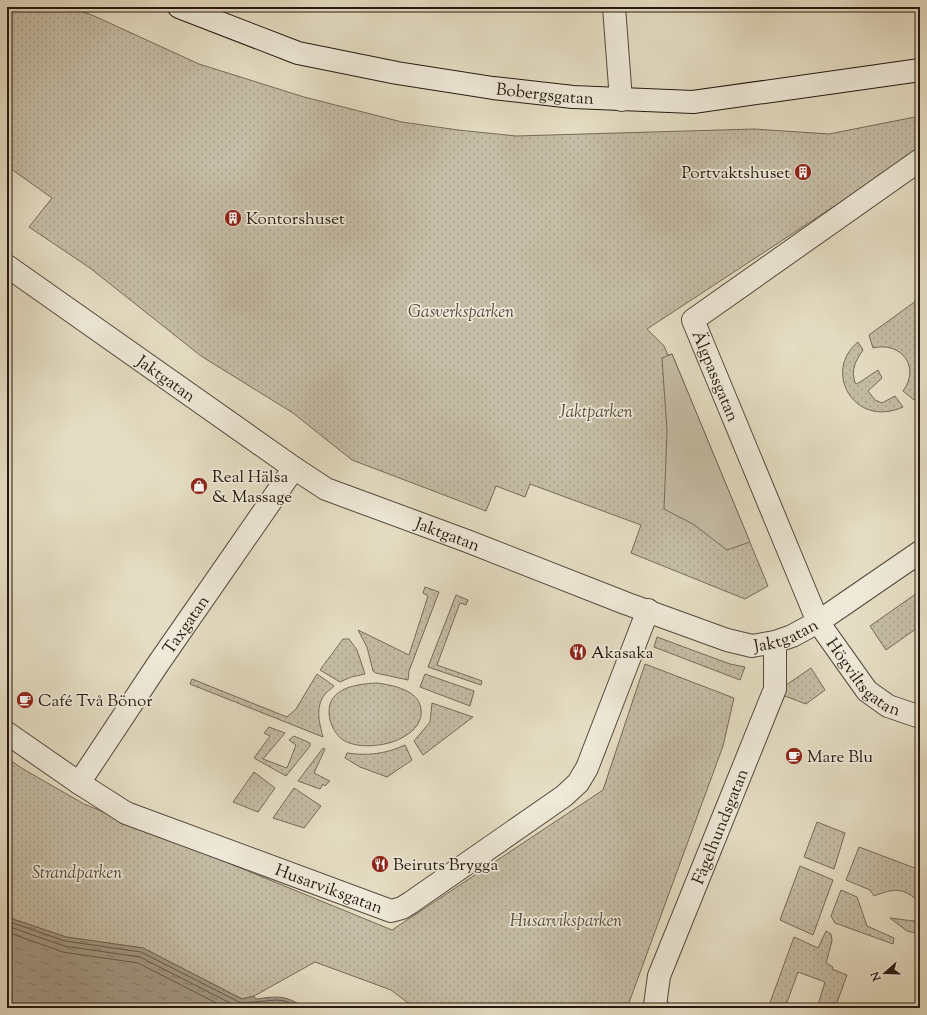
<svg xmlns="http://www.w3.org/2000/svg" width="927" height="1015" viewBox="0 0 927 1015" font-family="'Sorts Mill Goudy',serif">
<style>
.grass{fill:url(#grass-dots);stroke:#766a5a}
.garden{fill:#c5bca5;stroke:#766a5a}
.water{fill:url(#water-ripples);stroke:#726657}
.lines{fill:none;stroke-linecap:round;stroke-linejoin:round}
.shore{stroke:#65594b;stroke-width:1}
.street-casing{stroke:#56493d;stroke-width:24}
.secondary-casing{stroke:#261810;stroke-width:24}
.street{stroke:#eee9d8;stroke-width:22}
.secondary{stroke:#eee9d8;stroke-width:22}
.labels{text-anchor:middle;stroke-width:3.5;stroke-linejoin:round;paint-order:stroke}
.street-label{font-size:17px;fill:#261810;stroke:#eee9d8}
.poi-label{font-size:17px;fill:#261810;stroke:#eee9d8;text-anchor:start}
.park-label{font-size:17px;font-style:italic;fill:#56493d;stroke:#eee9d8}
</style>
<defs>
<pattern id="grass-dots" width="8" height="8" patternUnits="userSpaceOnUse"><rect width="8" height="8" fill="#c5bca5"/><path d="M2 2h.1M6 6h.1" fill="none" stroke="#a9a18d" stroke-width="1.8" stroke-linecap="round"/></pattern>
<pattern id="water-ripples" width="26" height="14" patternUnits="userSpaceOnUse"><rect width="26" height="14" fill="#a49a86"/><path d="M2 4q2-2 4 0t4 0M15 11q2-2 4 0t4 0" fill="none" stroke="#857d6c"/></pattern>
</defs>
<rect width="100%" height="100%" fill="#e5ddc3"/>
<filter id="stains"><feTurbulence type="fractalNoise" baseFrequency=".005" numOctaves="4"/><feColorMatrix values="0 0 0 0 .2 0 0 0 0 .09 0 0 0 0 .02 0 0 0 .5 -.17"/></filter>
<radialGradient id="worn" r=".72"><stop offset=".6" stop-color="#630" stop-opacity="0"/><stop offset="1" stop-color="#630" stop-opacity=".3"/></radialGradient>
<g class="grass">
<polygon points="7,7 68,7 92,15 199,64 304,97 402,122 458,130 516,136 754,129 829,134 920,116 920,150 647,329 664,346 668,355 672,354 768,586 745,599 631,553 641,525 530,484 525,497 496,486 486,511 352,460 293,413 201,356 90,268 29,227 52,198 7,166"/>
<path d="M920,298V396L914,400L903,391C921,367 901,341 873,348L869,335Z"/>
<path d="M858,342L863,350C855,362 851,369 855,383L857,384L878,370L882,378L868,391L875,400L882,403L895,396L903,407C854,429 822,371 858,342Z"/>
<polygon points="425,587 439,592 409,671 408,680 376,673 373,671 367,647 358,630 409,655 428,596 423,593"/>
<polygon points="920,591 920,626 886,650 870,626"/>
<polygon points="456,595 468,600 466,605 460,603 437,665 482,681 481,685 428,667"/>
<polygon points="657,637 730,664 745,667 740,680 654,647"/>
<polygon points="343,639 349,639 357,650 365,674 351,677 340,682 320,670"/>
<polygon points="645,664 734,698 723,746 627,1008 415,1008 391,990 315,962 254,996 242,999 143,948 66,937 7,917 7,758 23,769 84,804 392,930 603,790"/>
<polygon points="811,668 825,690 806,704 782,695 786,685"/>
<path d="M317,674L334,686C332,688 328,691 325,694C315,707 319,722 323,737L190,684L192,679L287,717L296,709Z"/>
<polygon points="425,674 474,691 470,706 420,687"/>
<path d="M377,683C392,685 419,690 421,709C423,721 414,731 405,736C390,746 359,750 343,740C336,735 332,727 330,720C323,689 354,684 377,683Z"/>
<polygon points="432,703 473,717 423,755 414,741 430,722"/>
<polygon points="269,727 285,733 263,759 287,768 296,745 289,740 294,736 310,743 310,746 286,776 254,758 270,736 264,733"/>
<path d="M405,745L412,760L387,777L360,767L345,758L347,753C367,756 386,754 405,745Z"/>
<polygon points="323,748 325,749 314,773 330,781 325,786 323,784 320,789 298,781"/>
<polygon points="254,772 275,788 258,812 233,802"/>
<polygon points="294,788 321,806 304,828 273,818"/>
<polygon points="817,822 845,833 834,869 804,857"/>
<path d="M859,847L920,870V903C904,887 894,888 874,896L870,890L846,880Z"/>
<polygon points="800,866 833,880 813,935 780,920"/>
<polygon points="841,890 857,897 867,926 894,938 893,944 835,923 831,916"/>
<polygon points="890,918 913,921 920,918 920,934 907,931"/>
<polygon points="826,931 831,934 832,941 826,963 833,967 832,969 847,975 835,1008 817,1008 825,982 798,972 785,1008 768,1008 794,937 818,948"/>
</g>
<polygon class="garden" points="672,354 750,542 727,550 693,524 664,509 667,431 662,358"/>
<path class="water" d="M7,917L66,937L143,948L242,999L254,996L256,999C278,996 286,995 305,1008H7Z"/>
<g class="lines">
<g class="shore">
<polyline points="7,921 65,941 141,952 241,1003 277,1000 285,1001 298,1008"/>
<polyline points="7,926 64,946 140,957 240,1008"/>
<polyline points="7,932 63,952 138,963 226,1008"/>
<polyline points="245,1008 277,1005 289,1008"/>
</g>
<defs>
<g id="street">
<polyline points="614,7 621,100"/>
<path id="s1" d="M920,160L693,320L818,622L867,691L888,706L920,717"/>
<path id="s2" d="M7,266L294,468L326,489L467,541L625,603L727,640L752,646L775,642L792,636L818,622L920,552"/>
<path id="s3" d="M7,733L79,783L126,813L391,911L402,908L410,903L564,796L578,783L587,768L648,610"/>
<path id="s4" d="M79,783L158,664L294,468"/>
<path id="s5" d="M658,1008L655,1005L659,976L775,689V642"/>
</g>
<g id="secondary">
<path id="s6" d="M179,7L298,53L397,73L493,88L573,97L693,102L920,70"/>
</g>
</defs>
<use href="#street" class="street-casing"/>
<use href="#secondary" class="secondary-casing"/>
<use href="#street" class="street"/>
<use href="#secondary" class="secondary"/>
</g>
<defs>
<symbol id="building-disc" viewBox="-11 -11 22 22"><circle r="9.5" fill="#8f2418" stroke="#eee9d8"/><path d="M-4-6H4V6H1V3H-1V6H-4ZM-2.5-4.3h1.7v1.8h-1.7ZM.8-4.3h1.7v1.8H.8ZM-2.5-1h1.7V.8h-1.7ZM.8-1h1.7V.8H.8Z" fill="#fff"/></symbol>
<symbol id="shop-disc" viewBox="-11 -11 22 22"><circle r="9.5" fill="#8f2418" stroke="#eee9d8"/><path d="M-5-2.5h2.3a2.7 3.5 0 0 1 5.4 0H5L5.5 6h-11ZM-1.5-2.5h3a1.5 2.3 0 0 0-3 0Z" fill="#fff"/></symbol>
<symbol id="restaurant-disc" viewBox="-11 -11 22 22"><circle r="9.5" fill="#8f2418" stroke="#eee9d8"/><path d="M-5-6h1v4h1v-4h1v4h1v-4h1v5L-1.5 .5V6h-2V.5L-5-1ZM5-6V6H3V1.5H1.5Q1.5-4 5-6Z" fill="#fff"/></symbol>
<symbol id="cafe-disc" viewBox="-11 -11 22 22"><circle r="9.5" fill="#8f2418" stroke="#eee9d8"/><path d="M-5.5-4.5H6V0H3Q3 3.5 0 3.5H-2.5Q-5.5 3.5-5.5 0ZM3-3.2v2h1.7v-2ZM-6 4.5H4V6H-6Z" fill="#fff"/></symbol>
</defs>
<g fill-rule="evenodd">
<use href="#building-disc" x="793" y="162" width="20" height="20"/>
<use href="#building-disc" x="223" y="208" width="20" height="20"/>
<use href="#shop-disc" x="189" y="476" width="20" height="20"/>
<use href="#restaurant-disc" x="568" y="642" width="20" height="20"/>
<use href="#cafe-disc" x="15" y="690" width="20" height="20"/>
<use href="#cafe-disc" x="784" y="746" width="20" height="20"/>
<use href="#restaurant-disc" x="370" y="854" width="20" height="20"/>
</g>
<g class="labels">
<g class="street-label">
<text dy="6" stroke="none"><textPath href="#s6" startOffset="378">Bobergsgatan</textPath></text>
<text dy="6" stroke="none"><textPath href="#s1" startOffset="338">Älgpassgatan</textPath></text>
<text dy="6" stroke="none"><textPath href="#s2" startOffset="195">Jaktgatan</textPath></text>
<text dy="6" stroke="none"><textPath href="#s2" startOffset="519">Jaktgatan</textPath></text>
<text dy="6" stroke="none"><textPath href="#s4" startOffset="191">Taxgatan</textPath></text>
<text dy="6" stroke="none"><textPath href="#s2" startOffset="879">Jaktgatan</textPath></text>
<text dy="6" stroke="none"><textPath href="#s1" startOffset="677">Högviltsgatan</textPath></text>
<text dy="6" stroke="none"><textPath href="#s5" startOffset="195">Fågelhundsgatan</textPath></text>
<text dy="6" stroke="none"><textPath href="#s3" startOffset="360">Husarviksgatan</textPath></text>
</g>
<g class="poi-label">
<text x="790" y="178" text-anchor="end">Portvaktshuset</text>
<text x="246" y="224">Kontorshuset</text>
<text x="212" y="482">Real Hälsa<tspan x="212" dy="20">&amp; Massage</tspan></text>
<text x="591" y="658">Akasaka</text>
<text x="38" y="706">Café Två Bönor</text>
<text x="807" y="762">Mare Blu</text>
<text x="393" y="870">Beiruts Brygga</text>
</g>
<g class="park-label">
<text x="461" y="317">Gasverksparken</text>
<text x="596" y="417">Jaktparken</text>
<text x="77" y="878">Strandparken</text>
<text x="566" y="926">Husarviksparken</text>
</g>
</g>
<rect width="927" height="1015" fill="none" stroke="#e5ddc3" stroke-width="24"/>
<rect x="8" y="8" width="911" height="999" fill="none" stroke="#261810" stroke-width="2"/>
<rect x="12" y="12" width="903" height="991" fill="none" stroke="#261810"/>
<g transform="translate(885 973) rotate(250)" stroke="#eee9d8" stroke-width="3" paint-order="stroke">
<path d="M0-3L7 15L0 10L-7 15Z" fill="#261810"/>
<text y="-6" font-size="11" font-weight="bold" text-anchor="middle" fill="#261810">N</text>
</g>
<rect width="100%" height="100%" filter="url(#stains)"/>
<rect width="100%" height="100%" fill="url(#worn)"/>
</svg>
